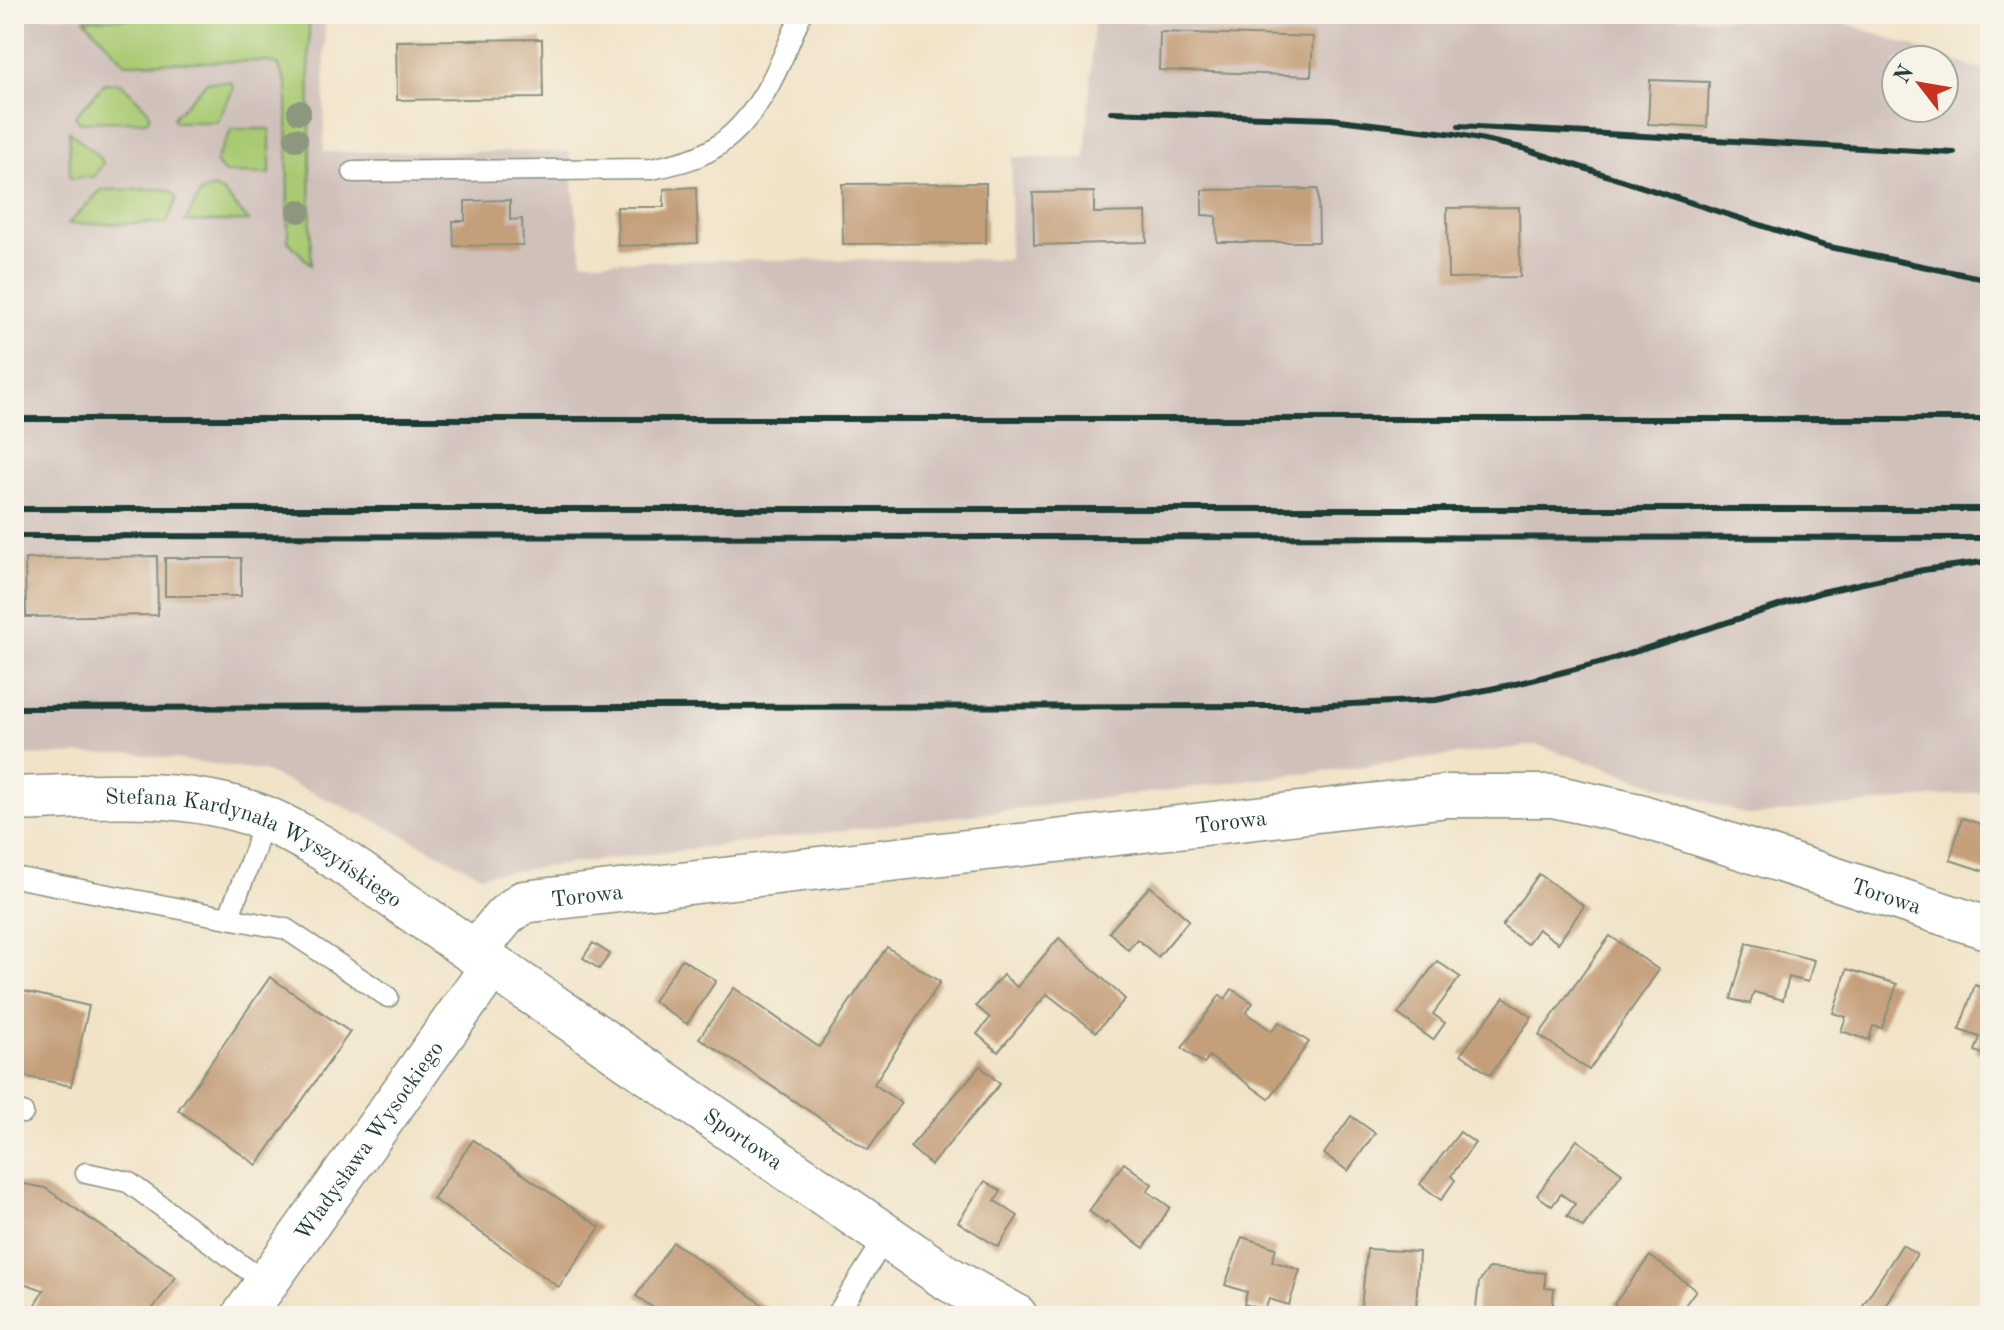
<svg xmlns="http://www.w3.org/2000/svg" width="2004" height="1330" viewBox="0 0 2004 1330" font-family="'Old Standard TT',serif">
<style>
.industrial{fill:#cfc0ba;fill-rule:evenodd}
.green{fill:#a9ca73;stroke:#648454;stroke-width:2}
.building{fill:#c49f7a}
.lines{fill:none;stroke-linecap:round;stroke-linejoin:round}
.service-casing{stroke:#88907e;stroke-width:23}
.minor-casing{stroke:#88907e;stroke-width:45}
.tertiary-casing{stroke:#88907e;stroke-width:47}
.service{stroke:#fff;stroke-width:20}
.minor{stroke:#fff;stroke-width:42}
.tertiary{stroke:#fff;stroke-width:44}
.rail{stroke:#1f3d34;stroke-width:6}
.tree{fill:#8d977d}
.labels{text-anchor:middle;stroke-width:6;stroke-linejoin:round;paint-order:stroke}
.street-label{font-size:22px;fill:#1f3d34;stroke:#f7f3e8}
</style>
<rect width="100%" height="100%" fill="#f7f3e8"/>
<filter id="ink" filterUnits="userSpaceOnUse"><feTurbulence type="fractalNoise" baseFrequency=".0125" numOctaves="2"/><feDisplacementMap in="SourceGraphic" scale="16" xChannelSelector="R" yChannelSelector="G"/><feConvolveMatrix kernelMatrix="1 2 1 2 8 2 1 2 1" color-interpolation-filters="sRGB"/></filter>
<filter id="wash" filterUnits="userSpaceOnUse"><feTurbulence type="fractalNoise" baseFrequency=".006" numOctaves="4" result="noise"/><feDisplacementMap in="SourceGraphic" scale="32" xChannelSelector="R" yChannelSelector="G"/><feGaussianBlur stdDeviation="1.8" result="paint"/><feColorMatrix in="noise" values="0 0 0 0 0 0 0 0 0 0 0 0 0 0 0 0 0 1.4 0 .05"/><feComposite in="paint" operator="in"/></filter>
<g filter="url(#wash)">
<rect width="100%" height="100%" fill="#f1e3c7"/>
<path class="industrial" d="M14,16L325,18L324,152H569L582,261L1009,259L1012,157L1085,159L1094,22L1662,17L1842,22L1990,73V791L1749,816L1537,745L480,875L374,820L263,771L131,753L14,756ZM1896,60H1944V108H1896Z"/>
<g class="green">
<polygon points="309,17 311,265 288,241 287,85 278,65 265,61 125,63 84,19"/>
<polygon points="207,82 231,82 234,88 217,122 176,122 173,118 176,114"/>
<polygon points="105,83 121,83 148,110 150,116 146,121 79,122 75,116"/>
<polygon points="232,129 270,129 270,174 225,173 216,164 217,158"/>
<polygon points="69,131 101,159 103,163 94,177 70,178"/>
<polygon points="214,188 224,193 249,221 185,222 201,192"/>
<polygon points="164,189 171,191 177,199 167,223 68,224 101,190"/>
</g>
<g id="blocks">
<g class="building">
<polygon points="1160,32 1313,37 1311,76 1159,70"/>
<polygon points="542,39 543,98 397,100 396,41"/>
<polygon points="1650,80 1709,82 1707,127 1648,124"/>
<polygon points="986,183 986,243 843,244 842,184"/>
<polygon points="696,187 698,243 618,246 617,207 664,207 664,189"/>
<polygon points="1318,189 1319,242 1217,242 1216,216 1202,215 1202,190"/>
<polygon points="1094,192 1094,213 1146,212 1147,242 1034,245 1033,193"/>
<polygon points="510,200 510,220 522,219 523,245 454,246 453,221 465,221 465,201"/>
<polygon points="1519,207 1520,277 1448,278 1447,208"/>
<polygon points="157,556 158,615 26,617 25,559"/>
<rect x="165" y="558" width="76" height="38"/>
<polygon points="1962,818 1990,827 1990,873 1950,860"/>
<polygon points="1539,874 1584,906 1558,943 1538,929 1527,944 1502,926"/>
<polygon points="1150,886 1189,920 1158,957 1137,939 1128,950 1109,932"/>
<polygon points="1610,936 1659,970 1589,1070 1539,1035"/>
<polygon points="1059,938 1125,999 1096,1032 1047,994 998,1052 977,1034 990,1018 976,1006 1003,975 1017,987"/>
<polygon points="593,943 610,954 599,969 583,958"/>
<polygon points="1747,943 1814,960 1808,982 1789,977 1783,1000 1754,992 1750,1004 1731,999"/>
<polygon points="887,947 940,982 874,1084 901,1103 868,1150 699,1038 734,988 819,1047"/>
<polygon points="682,959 716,981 687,1024 653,1001"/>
<polygon points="1437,961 1460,977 1433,1014 1445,1023 1433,1040 1398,1014"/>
<polygon points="1847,969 1897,984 1882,1028 1873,1026 1869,1040 1841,1031 1846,1017 1833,1013"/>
<polygon points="270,977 350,1032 257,1165 178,1110"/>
<polygon points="1975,985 1990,991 1990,1057 1975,1051 1980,1037 1959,1030"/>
<polygon points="14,989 89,1006 71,1086 14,1074"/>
<polygon points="1232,989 1253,1003 1246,1013 1272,1031 1279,1022 1309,1042 1269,1099 1209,1056 1204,1064 1182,1048 1220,995 1225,999"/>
<polygon points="1504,997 1532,1017 1490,1075 1461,1054"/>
<polygon points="980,1066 1000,1084 931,1165 910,1147"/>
<polygon points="1351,1116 1375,1133 1348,1171 1324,1154"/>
<polygon points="1460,1132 1475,1143 1451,1176 1455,1180 1441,1200 1420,1184"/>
<polygon points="473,1140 600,1227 559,1287 433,1199"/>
<polygon points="1577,1140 1622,1173 1583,1227 1567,1216 1575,1204 1561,1194 1552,1206 1537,1195"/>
<polygon points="1124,1163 1152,1184 1147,1191 1170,1207 1144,1248 1107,1221 1106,1224 1089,1211"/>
<polygon points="985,1181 1001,1191 995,1201 1018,1216 998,1247 958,1222"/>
<polygon points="14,1182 45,1188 176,1277 147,1316 28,1316 44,1290 14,1280"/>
<polygon points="1242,1237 1276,1248 1272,1261 1300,1270 1289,1305 1269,1299 1265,1310 1244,1304 1247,1292 1225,1285"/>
<polygon points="673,1242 779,1316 665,1316 636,1296"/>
<polygon points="1902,1245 1917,1254 1879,1315 1863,1305"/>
<polygon points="1367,1249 1419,1252 1416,1311 1361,1307"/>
<polygon points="1650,1256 1696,1290 1677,1316 1630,1316 1614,1304"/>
<polygon points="1489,1268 1545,1273 1545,1288 1554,1289 1552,1316 1475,1316 1479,1282"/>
</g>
</g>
</g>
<g filter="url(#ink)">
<use href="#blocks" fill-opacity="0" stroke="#88907e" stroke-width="2"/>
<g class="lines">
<defs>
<g id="service">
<path d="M353,172L651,169C674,164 700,159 720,144C762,114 782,60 801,14"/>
<polyline points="14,877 286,929 388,997"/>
<polyline points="229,916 255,849 263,818"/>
<polyline points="14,1111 23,1113"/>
<polyline points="86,1173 128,1182 266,1283"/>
<polyline points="836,1316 886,1237"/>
</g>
<g id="minor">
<path id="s1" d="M475,952L505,916L523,902L1448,796H1553L1639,815L1990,929"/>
<path id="s2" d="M243,1316L493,965"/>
</g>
<g id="tertiary">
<path id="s3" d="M14,799C97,796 185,787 264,818C284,826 304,838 324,849L944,1276L1015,1316"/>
</g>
</defs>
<use href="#service" class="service-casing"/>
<use href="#minor" class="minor-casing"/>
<use href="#tertiary" class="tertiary-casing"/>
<use href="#service" class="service"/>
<use href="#minor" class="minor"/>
<use href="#tertiary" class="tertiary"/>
<g class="rail">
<polyline points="1111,112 1331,119 1455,134 1522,148 1825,246 1990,280"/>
<polyline points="1459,126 1954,153"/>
<polyline points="14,419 1990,419"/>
<polyline points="14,509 1990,509"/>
<polyline points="14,536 1990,538"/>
<polyline points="14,708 1309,706 1436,700 1520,683 1603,662 1822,592 1923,570 1990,561"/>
</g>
</g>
<g class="tree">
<circle cx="299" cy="112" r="12"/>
<circle cx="296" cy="139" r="12"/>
<circle cx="299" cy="211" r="12"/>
</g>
</g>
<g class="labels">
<g class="street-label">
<text dy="8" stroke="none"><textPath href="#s1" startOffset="782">Torowa</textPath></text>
<text dy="8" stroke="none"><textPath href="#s3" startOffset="252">Stefana Kardynała Wyszyńskiego</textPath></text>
<text dy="8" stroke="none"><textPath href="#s1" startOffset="134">Torowa</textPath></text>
<text dy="8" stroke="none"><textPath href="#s1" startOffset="1454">Torowa</textPath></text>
<text dy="8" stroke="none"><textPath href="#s3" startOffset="830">Sportowa</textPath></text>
<text dy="8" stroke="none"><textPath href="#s2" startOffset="216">Władysława Wysockiego</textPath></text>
</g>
</g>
<rect width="2004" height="1330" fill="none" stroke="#f7f3e8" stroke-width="48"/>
<g transform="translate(1920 84) rotate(301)"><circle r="38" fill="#f7f3e8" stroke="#a1aaa0" stroke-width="2"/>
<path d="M0-6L14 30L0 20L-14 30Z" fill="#c8321e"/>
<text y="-12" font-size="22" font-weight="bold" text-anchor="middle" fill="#1f3d34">N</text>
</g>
</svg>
